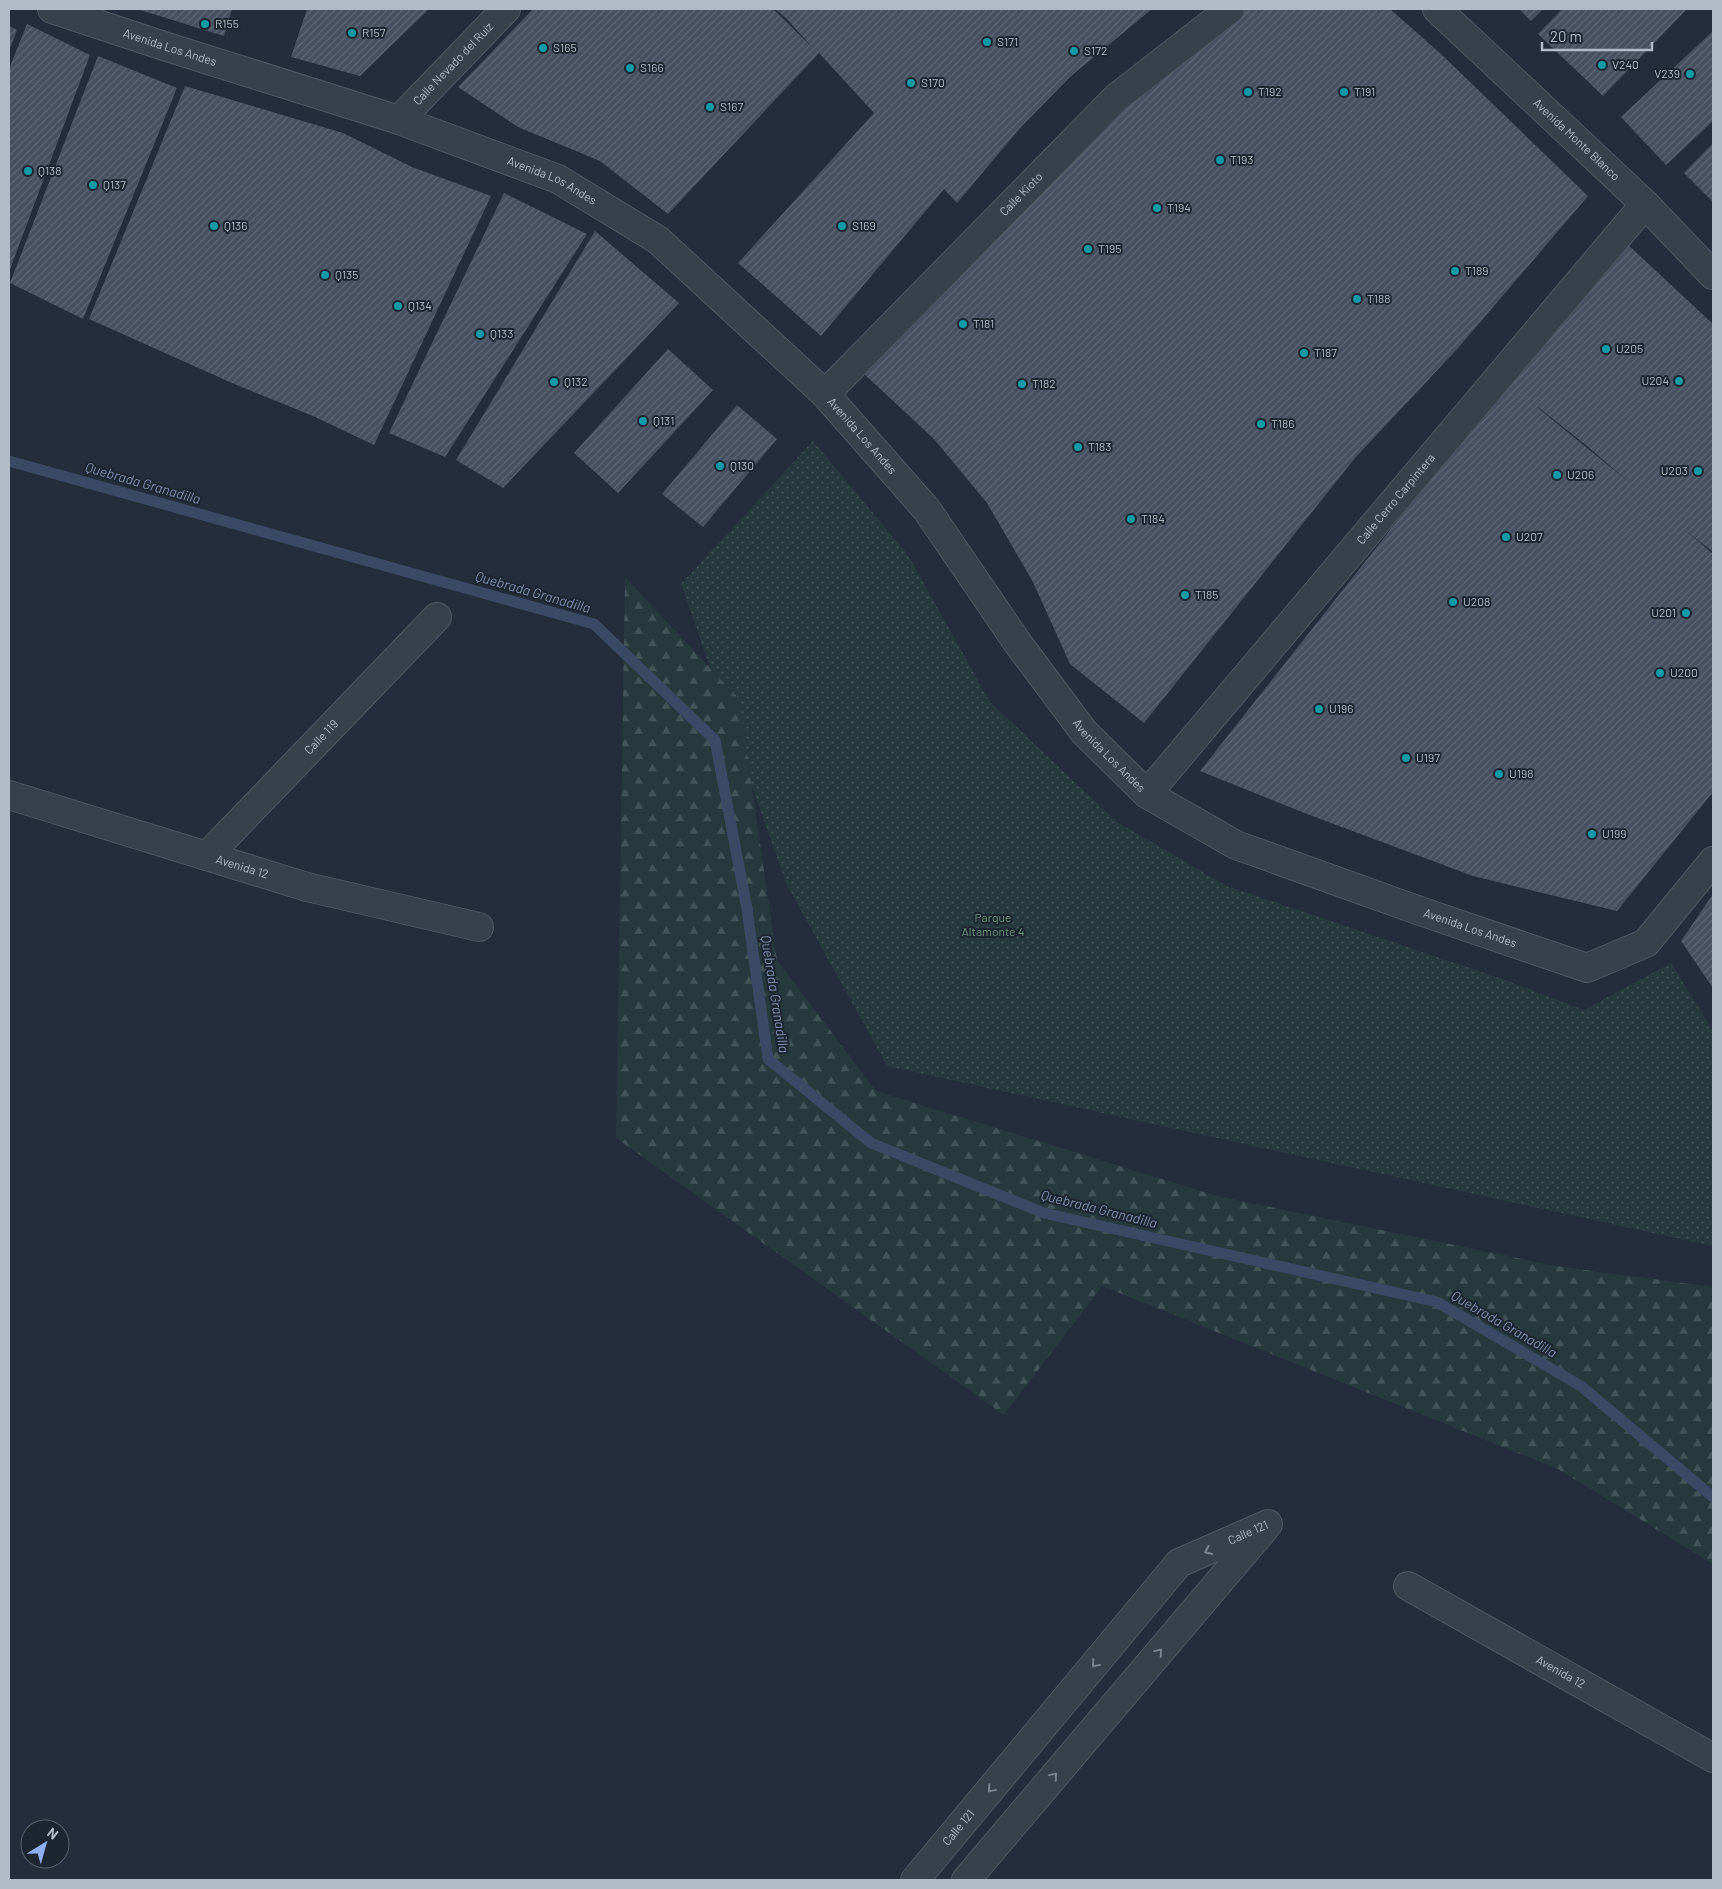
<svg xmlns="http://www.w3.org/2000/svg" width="1722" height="1889" viewBox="0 0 1722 1889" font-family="Barlow,sans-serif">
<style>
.green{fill:url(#green-dots)}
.forest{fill:url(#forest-firs)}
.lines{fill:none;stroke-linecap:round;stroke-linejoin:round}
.stream{stroke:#3a4a64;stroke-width:11}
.building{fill:url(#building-hatch);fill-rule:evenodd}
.minor-casing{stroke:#505864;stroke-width:30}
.minor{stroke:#38404c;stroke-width:28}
.oneway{stroke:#7c8490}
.culture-dot{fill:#0f9aa8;stroke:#1d2531;stroke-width:2}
.labels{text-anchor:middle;stroke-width:4;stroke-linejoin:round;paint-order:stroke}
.poi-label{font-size:12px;fill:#b4bbc8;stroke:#1d2531;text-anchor:start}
.street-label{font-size:12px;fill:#b4bbc8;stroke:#1d2531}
.park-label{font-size:12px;fill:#6c9778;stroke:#1d2531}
.water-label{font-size:14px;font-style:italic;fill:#7c8fae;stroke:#1d2531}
</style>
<defs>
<pattern id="green-dots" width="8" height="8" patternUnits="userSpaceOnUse" patternTransform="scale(1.25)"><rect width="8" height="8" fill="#26393d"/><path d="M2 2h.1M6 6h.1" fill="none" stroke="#435458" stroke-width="1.8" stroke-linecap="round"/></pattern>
<pattern id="forest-firs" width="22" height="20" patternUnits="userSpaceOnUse" patternTransform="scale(1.25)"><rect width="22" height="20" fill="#26393d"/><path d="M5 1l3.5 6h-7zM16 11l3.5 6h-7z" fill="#435458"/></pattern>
<pattern id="building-hatch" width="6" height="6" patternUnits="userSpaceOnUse" patternTransform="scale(1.25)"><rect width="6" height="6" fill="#465060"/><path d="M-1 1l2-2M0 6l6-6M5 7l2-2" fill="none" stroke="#5e6775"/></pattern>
</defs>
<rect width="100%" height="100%" fill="#242d3c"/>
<polygon class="green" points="813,441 908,555 990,702 1117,822 1227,886 1511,982 1584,1010 1671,963 1713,1031 1713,1246 887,1066 786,883 681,584"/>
<polygon class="forest" points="625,577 739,699 777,960 876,1091 1217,1196 1556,1266 1713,1287 1713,1564 1558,1469 1102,1286 1004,1415 616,1138"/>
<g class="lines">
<polyline class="stream" points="9,461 594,624 715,740 747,909 768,1059 871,1143 1044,1213 1437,1302 1581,1386 1713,1497"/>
</g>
<g class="building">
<polygon points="137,9 232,9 224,36"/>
<polygon points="307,9 429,9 360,76 291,57"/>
<polygon points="533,9 773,9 813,48 786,18 775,9 796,9 790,15 797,9 1152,9 1071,76 1020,128 957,203 944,189 821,336 738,263 874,113 819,53 668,214 600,161 518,127 458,87"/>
<polygon points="1230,9 1390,9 1441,54 1588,196 1459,347 1355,458 1144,723 1070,664 1033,582 987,503 934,439 862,372 1001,223"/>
<polygon points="1519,9 1543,9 1531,21"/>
<polygon points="1562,9 1687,9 1603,96 1538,34"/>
<polygon points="27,24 90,55 9,272 9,69"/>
<polygon points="9,26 17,30 9,51"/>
<polygon points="1713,31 1713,121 1666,165 1621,117"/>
<polygon points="98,56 177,88 83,319 10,283"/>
<polygon points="185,86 343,133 412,167 491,196 374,445 313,416 232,383 89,319"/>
<polygon points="1713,143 1713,202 1684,173"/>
<polygon points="504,193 587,234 445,457 389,433"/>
<polygon points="595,231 679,303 503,488 456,460"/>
<path d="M1625,242L1713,324V552L1685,530L1713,554V792L1617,911L1473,876L1307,814L1200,771L1406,510ZM1538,407L1587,446L1630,483L1538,408Z"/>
<polygon points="668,349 713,390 618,493 574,453"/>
<polygon points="737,405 777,439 703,527 662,494"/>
<polygon points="1713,894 1713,988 1681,941"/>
</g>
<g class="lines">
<defs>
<g id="minor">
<path id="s1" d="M52,9L164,46L399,120L558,179L658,240L825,394L927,510L1017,642L1084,732L1147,794L1236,845L1420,911L1587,968L1646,943L1713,861"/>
<path id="s2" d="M1437,9L1645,204L1713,275"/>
<path id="s3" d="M399,120L506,9"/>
<path id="s4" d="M825,394L1117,97L1230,9"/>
<path id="s5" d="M1147,794L1645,204"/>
<path id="s6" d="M9,795L307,887L479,927"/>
<path id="s7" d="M207,856L437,617"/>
<path id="s8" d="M1408,1586L1713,1758"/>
<path id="s9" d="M915,1880L1179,1563L1268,1524"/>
<polyline points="966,1880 1264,1529"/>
</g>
</defs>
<use href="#minor" class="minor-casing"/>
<use href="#minor" class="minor"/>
</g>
<defs><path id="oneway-chevron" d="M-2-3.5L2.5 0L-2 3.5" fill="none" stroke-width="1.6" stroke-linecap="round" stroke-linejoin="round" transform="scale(1.25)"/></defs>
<g class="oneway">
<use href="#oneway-chevron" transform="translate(1208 1551) rotate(156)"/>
<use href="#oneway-chevron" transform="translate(1159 1652) rotate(-50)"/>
<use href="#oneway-chevron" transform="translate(1095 1664) rotate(130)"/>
<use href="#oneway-chevron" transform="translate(1054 1776) rotate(-50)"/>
<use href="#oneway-chevron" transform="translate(991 1789) rotate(130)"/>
</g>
<g class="culture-dot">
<circle cx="205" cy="24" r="5"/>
<circle cx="352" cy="33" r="5"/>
<circle cx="987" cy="42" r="5"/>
<circle cx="543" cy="48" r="5"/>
<circle cx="1074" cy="51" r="5"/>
<circle cx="1602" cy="65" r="5"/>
<circle cx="630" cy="68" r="5"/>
<circle cx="1690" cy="74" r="5"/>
<circle cx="911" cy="83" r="5"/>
<circle cx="1248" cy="92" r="5"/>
<circle cx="1344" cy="92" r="5"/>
<circle cx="710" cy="107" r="5"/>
<circle cx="1220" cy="160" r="5"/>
<circle cx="28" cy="171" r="5"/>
<circle cx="93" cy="185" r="5"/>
<circle cx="1157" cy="208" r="5"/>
<circle cx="214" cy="226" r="5"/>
<circle cx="842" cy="226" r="5"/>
<circle cx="1088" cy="249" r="5"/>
<circle cx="1455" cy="271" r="5"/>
<circle cx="325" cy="275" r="5"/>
<circle cx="1357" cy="299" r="5"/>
<circle cx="398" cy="306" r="5"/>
<circle cx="963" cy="324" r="5"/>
<circle cx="480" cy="334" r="5"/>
<circle cx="1606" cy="349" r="5"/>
<circle cx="1304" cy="353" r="5"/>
<circle cx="1679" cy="381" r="5"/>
<circle cx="554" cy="382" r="5"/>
<circle cx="1022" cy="384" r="5"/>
<circle cx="643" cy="421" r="5"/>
<circle cx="1261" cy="424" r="5"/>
<circle cx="1078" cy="447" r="5"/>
<circle cx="720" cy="466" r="5"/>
<circle cx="1698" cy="471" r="5"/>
<circle cx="1557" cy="475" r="5"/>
<circle cx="1131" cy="519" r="5"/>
<circle cx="1506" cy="537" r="5"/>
<circle cx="1185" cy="595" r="5"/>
<circle cx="1453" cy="602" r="5"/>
<circle cx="1686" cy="613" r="5"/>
<circle cx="1660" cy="673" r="5"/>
<circle cx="1319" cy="709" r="5"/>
<circle cx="1406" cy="758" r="5"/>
<circle cx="1499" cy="774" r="5"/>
<circle cx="1592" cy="834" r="5"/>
</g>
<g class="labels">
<g class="poi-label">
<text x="215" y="28">R155</text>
<text x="362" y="37">R157</text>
<text x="997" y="46">S171</text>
<text x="553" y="52">S165</text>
<text x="1084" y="55">S172</text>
<text x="1612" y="69">V240</text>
<text x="640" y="72">S166</text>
<text x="1680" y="78" text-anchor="end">V239</text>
<text x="921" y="87">S170</text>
<text x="1258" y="96">T192</text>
<text x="1354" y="96">T191</text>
<text x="720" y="111">S167</text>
<text x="1230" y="164">T193</text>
<text x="38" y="175">Q138</text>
<text x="103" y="189">Q137</text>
<text x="1167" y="212">T194</text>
<text x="224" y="230">Q136</text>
<text x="852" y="230">S169</text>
<text x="1098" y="253">T195</text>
<text x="1465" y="275">T189</text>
<text x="335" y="279">Q135</text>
<text x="1367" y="303">T188</text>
<text x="408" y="310">Q134</text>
<text x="973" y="328">T181</text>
<text x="490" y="338">Q133</text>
<text x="1616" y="353">U205</text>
<text x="1314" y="357">T187</text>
<text x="1669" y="385" text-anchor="end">U204</text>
<text x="564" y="386">Q132</text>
<text x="1032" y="388">T182</text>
<text x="653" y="425">Q131</text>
<text x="1271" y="428">T186</text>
<text x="1088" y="451">T183</text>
<text x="730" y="470">Q130</text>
<text x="1688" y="475" text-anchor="end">U203</text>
<text x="1567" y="479">U206</text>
<text x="1141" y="523">T184</text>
<text x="1516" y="541">U207</text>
<text x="1195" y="599">T185</text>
<text x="1463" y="606">U208</text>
<text x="1676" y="617" text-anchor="end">U201</text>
<text x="1670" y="677">U200</text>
<text x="1329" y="713">U196</text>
<text x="1416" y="762">U197</text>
<text x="1509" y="778">U198</text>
<text x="1602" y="838">U199</text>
</g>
<g class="street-label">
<text dy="4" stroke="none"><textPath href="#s1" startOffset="124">Avenida Los Andes</textPath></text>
<text dy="4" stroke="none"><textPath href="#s3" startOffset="78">Calle Nevado del Ruíz</textPath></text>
<text dy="4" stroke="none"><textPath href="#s2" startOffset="191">Avenida Monte Blanco</textPath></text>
<text dy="4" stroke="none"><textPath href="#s1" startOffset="529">Avenida Los Andes</textPath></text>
<text dy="4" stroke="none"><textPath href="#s4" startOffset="280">Calle Kioto</textPath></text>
<text dy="4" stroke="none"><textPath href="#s1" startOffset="934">Avenida Los Andes</textPath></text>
<text dy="4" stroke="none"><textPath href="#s5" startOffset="386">Calle Cerro Carpintera</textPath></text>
<text dy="4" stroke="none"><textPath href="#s7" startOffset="165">Calle 119</textPath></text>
<text dy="4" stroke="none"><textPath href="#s1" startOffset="1339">Avenida Los Andes</textPath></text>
<text dy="4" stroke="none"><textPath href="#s6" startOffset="244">Avenida 12</textPath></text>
<text dy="4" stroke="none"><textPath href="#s1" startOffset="1744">Avenida Los Andes</textPath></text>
<text dy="4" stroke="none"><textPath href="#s9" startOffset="488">Calle 121</textPath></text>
<text dy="4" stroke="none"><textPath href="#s8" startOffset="175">Avenida 12</textPath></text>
<text dy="4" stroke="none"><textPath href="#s9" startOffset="68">Calle 121</textPath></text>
</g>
<g class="park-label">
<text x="993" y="922">Parque<tspan x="993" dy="14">Altamonte 4</tspan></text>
</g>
<g class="water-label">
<text transform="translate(143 483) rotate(16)" y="5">Quebrada Granadilla</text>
<text transform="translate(533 592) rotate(16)" y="5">Quebrada Granadilla</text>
<text transform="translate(775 994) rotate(81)" y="5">Quebrada Granadilla</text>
<text transform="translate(1099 1209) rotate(14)" y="5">Quebrada Granadilla</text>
<text transform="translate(1504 1324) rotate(30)" y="5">Quebrada Granadilla</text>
</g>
</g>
<rect width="1722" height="1889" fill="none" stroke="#b4bbc8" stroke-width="20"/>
<g transform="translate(45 1844) rotate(37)"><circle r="24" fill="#1d2531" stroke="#59616d"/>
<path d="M0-4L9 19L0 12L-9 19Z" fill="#8db0f3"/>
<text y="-8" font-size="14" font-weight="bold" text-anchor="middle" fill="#b4bbc8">N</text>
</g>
<path d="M1542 42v8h110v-8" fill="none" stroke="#b4bbc8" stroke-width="2.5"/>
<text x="1550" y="42" font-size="15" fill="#b4bbc8" stroke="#1d2531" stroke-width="4" paint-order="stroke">20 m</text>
</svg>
